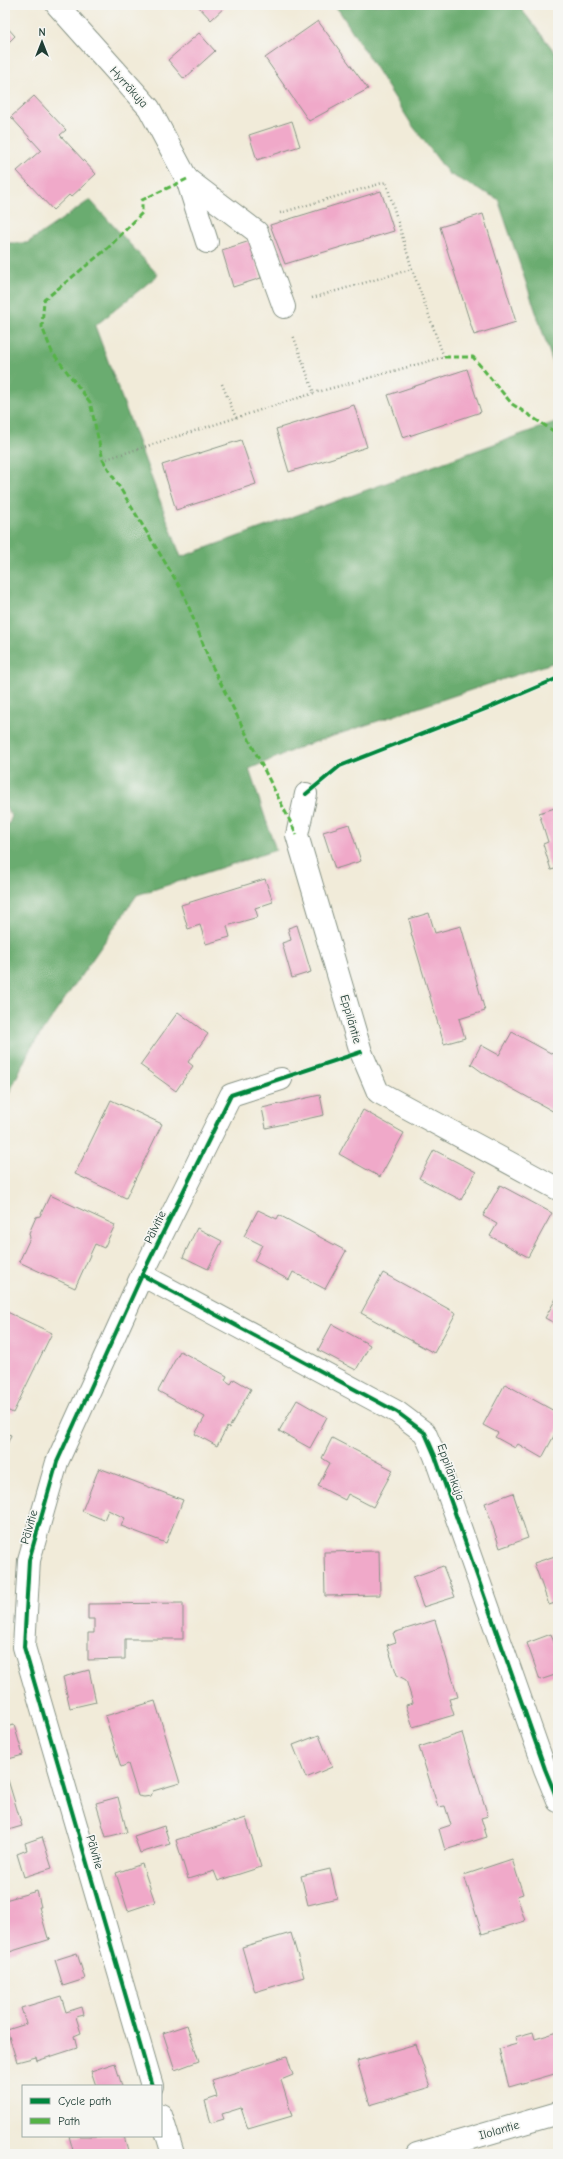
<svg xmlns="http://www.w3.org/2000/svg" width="563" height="2159" viewBox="0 0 563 2159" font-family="'Comic Neue',sans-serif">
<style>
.forest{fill:#6bac70;stroke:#457452}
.building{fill:#f0a9c9}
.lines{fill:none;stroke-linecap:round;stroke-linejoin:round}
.minor-casing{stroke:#889486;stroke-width:24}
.path{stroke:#889486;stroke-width:2.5;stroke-dasharray:1 3;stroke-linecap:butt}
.minor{stroke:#fff;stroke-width:22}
.quiet{stroke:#55b346;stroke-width:3;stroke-dasharray:6 3;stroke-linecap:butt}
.cycleway-casing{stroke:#f6f6f2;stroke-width:6}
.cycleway{stroke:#00873e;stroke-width:4}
.labels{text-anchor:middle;stroke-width:3.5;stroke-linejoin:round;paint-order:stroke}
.street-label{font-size:12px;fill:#1f3d34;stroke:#f6f6f2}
</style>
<rect width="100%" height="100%" fill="#f6f6f2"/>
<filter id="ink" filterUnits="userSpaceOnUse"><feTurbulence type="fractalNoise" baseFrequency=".025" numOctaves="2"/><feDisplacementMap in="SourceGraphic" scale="8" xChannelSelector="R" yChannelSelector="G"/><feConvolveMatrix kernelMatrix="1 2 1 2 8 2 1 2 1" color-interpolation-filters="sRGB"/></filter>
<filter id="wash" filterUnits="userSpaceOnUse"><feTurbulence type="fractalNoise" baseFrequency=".012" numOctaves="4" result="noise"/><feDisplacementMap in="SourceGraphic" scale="16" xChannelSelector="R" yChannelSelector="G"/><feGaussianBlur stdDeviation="0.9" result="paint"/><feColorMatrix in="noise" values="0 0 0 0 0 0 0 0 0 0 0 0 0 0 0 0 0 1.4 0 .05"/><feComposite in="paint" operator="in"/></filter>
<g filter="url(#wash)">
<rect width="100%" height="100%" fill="#f1ebd9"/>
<g class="forest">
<polygon points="334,5 518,5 558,56 558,378 498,199 449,174 412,125 340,12"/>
<polygon points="90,200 158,275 95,326 181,557 558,421 558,661 303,746 249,769 276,850 137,895 30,1049 5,1102 5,833 12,816 5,806 5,243 27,243"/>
</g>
<g id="blocks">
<g class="building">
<polygon points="197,5 227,5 211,20"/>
<polygon points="318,21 368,89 309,121 265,58"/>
<polygon points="5,25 15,36 5,46"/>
<polygon points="199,33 215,51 184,79 168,60"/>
<polygon points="34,96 66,130 60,135 96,174 71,197 69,195 53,210 17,171 41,150 11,117"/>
<polygon points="292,121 300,146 257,160 249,135"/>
<polygon points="381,191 394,231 285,264 270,225"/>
<polygon points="483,214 516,322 474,335 440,227"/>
<polygon points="250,241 261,278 233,287 222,250"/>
<polygon points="467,369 481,412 403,438 388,395"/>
<polygon points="354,405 367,447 289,472 276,429"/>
<polygon points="241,440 256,484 176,510 162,465"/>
<polygon points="558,807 558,868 551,870 543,844 548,842 539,813"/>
<polygon points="349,824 361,861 335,869 323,832"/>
<polygon points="265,879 273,902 255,908 258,917 227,926 230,937 206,944 200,925 188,929 181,905"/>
<polygon points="429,913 435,933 461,926 485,1011 459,1019 465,1038 444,1044 411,933 412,932 409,919"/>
<polygon points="297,925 311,972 292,978 282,943 291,940 288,928"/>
<polygon points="178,1012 208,1034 188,1062 193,1066 176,1091 140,1065"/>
<polygon points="512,1032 558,1057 558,1114 482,1072 471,1064 481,1045 499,1055"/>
<polygon points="320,1095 324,1115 266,1128 262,1108"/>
<polygon points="111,1100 162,1124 126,1198 75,1174"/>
<polygon points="363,1110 404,1133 380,1177 339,1154"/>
<polygon points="434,1150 476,1172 461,1200 419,1178"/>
<polygon points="500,1185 552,1213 528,1257 490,1236 497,1224 483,1216"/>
<polygon points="50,1195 115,1225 104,1248 95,1244 75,1288 19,1262 30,1238 29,1233 36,1217 40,1216"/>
<polygon points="258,1210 277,1219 279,1215 346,1251 325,1289 293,1272 289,1280 254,1261 262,1245 244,1236"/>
<polygon points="197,1228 222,1241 208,1269 183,1257"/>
<polygon points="383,1273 456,1313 434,1353 361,1313"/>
<polygon points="558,1295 558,1325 545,1318"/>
<polygon points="5,1311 52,1333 13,1413 5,1409"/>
<polygon points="332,1324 370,1345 356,1370 318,1350"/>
<polygon points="180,1351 227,1376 225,1380 231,1384 234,1379 251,1389 229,1428 227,1427 217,1446 195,1434 205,1417 158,1391"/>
<polygon points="505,1384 558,1413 558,1433 556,1432 542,1458 518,1444 515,1448 495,1437 498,1433 483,1425"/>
<polygon points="297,1400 327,1417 310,1448 279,1431"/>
<polygon points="5,1433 11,1435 5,1449"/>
<polygon points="332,1438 393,1470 373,1507 348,1494 345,1500 318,1486 330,1463 322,1458"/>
<polygon points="99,1468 183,1500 166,1543 121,1526 125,1518 108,1510 104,1520 82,1511"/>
<polygon points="513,1493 528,1538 500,1548 485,1503"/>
<polygon points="379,1551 380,1595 325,1596 324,1552"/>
<polygon points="558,1555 558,1602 549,1605 534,1563"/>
<polygon points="443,1566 455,1597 423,1607 413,1577"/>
<polygon points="183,1603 183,1639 125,1639 125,1659 88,1660 88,1633 94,1633 94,1619 88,1619 88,1604"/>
<polygon points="435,1620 458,1697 449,1699 454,1715 413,1727 406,1705 413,1703 406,1680 397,1675 387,1645 396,1642 393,1633"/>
<polygon points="551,1634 558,1653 558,1674 540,1680 527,1643"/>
<polygon points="89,1670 96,1702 70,1708 63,1677"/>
<polygon points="155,1701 180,1783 153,1791 151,1796 144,1797 138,1796 128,1764 121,1767 105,1716"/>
<polygon points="14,1725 23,1755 5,1760 5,1727"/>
<polygon points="462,1733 488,1816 481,1818 487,1837 445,1850 439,1829 451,1825 445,1806 438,1807 419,1747"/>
<polygon points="319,1735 332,1767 306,1778 293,1745"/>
<polygon points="8,1780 22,1826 5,1831 5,1781"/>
<polygon points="118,1797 127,1832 106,1837 96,1803"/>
<polygon points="246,1818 261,1867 218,1881 214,1871 188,1879 176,1840"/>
<polygon points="164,1826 170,1844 140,1853 134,1836"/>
<polygon points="42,1837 52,1868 24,1877 17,1854 27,1850 25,1843"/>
<polygon points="512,1859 523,1894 517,1896 525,1921 482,1934 464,1875"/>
<polygon points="142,1864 155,1902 128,1911 116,1873"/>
<polygon points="330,1869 337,1898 308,1905 301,1876"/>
<polygon points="37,1891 41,1907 39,1907 48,1938 51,1939 6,1953 5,1900"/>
<polygon points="291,1933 304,1977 255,1992 242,1947"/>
<polygon points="77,1953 85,1979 63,1986 55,1960"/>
<polygon points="61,1996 66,2012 82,2007 84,2015 76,2017 81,2033 74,2036 77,2048 37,2061 36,2057 17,2062 7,2030 26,2024 21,2008"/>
<polygon points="187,2025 199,2061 175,2070 163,2033"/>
<polygon points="533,2032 535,2039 558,2032 558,2073 509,2087 499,2049 517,2044 515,2037"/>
<polygon points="416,2044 430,2087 370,2105 357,2061"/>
<polygon points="287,2056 293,2075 281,2080 292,2116 248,2129 241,2108 222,2114 224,2119 211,2123 205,2101 217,2097 212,2080"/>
<polygon points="115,2063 122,2086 96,2086 91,2071"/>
<polygon points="69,2136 124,2136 129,2154 74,2154"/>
</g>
</g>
</g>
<g filter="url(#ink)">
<use href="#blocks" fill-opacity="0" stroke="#889486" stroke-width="1"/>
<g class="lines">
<defs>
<g id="minor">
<polyline points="57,5 149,108 187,179 207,242"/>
<polyline points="187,179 257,232 284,307"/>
<polyline points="306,794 297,835 361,1052 378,1092 558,1189"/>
<polyline points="142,1275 397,1412 425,1433 435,1456 545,1769 558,1801"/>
<polyline points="152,2086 24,1647 29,1560 57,1462 142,1275 231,1095 281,1079"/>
<polyline points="161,2115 173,2154"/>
<polyline points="417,2154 558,2113"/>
</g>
</defs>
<use href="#minor" class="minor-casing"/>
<g class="path">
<polyline points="280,213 386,182 412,269"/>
<polyline points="312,298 412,269 444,357 314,393"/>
<polyline points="222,384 236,418"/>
<polyline points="103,460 314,393 293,335"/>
</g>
<use href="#minor" class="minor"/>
<g class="quiet">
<polyline points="187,179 142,200 142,213 108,248 44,300 42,327 52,352 90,402 103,460 183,592 210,662 297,835"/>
<polyline points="444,357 473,357 512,404 558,434"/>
</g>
<defs>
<g id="cycleway">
<polyline points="306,794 340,766 488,708 558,678"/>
<polyline points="142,1275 397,1412 425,1433 435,1456 545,1769 558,1801"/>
<polyline points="152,2086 24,1647 29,1560 57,1462 142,1275 231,1095 361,1052"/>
</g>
</defs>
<use href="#cycleway" class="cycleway-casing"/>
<use href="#cycleway" class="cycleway"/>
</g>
</g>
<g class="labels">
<g class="street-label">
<text transform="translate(129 87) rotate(48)" y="4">Hyrräkuja</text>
<text transform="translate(351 1019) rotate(74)" y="4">Eppiläntie</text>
<text transform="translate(155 1227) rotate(-64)" y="4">Pälvitie</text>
<text transform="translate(451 1472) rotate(70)" y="4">Eppilänkuja</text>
<text transform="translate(29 1527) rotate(-74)" y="4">Pälvitie</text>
<text transform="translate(95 1852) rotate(74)" y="4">Pälvitie</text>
<text transform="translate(499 2130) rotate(-16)" y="4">Ilolantie</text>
</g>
</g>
<rect width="563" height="2159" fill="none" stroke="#f6f6f2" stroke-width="20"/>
<rect x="22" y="2085" width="140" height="52" fill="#f6f6f2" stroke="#a0aca6"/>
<rect x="30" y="2098" width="20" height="6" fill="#00873e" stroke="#a0aca6"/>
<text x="58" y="2105" font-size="12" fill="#1f3d34">Cycle path</text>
<rect x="30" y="2118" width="20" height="6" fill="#55b346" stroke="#a0aca6"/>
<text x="58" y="2125" font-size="12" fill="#1f3d34">Path</text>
<g transform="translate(42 42)" stroke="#f6f6f2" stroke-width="3" paint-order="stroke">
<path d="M0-3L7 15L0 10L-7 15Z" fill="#1f3d34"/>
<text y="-6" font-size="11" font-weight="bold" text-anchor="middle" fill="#1f3d34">N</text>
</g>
</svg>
